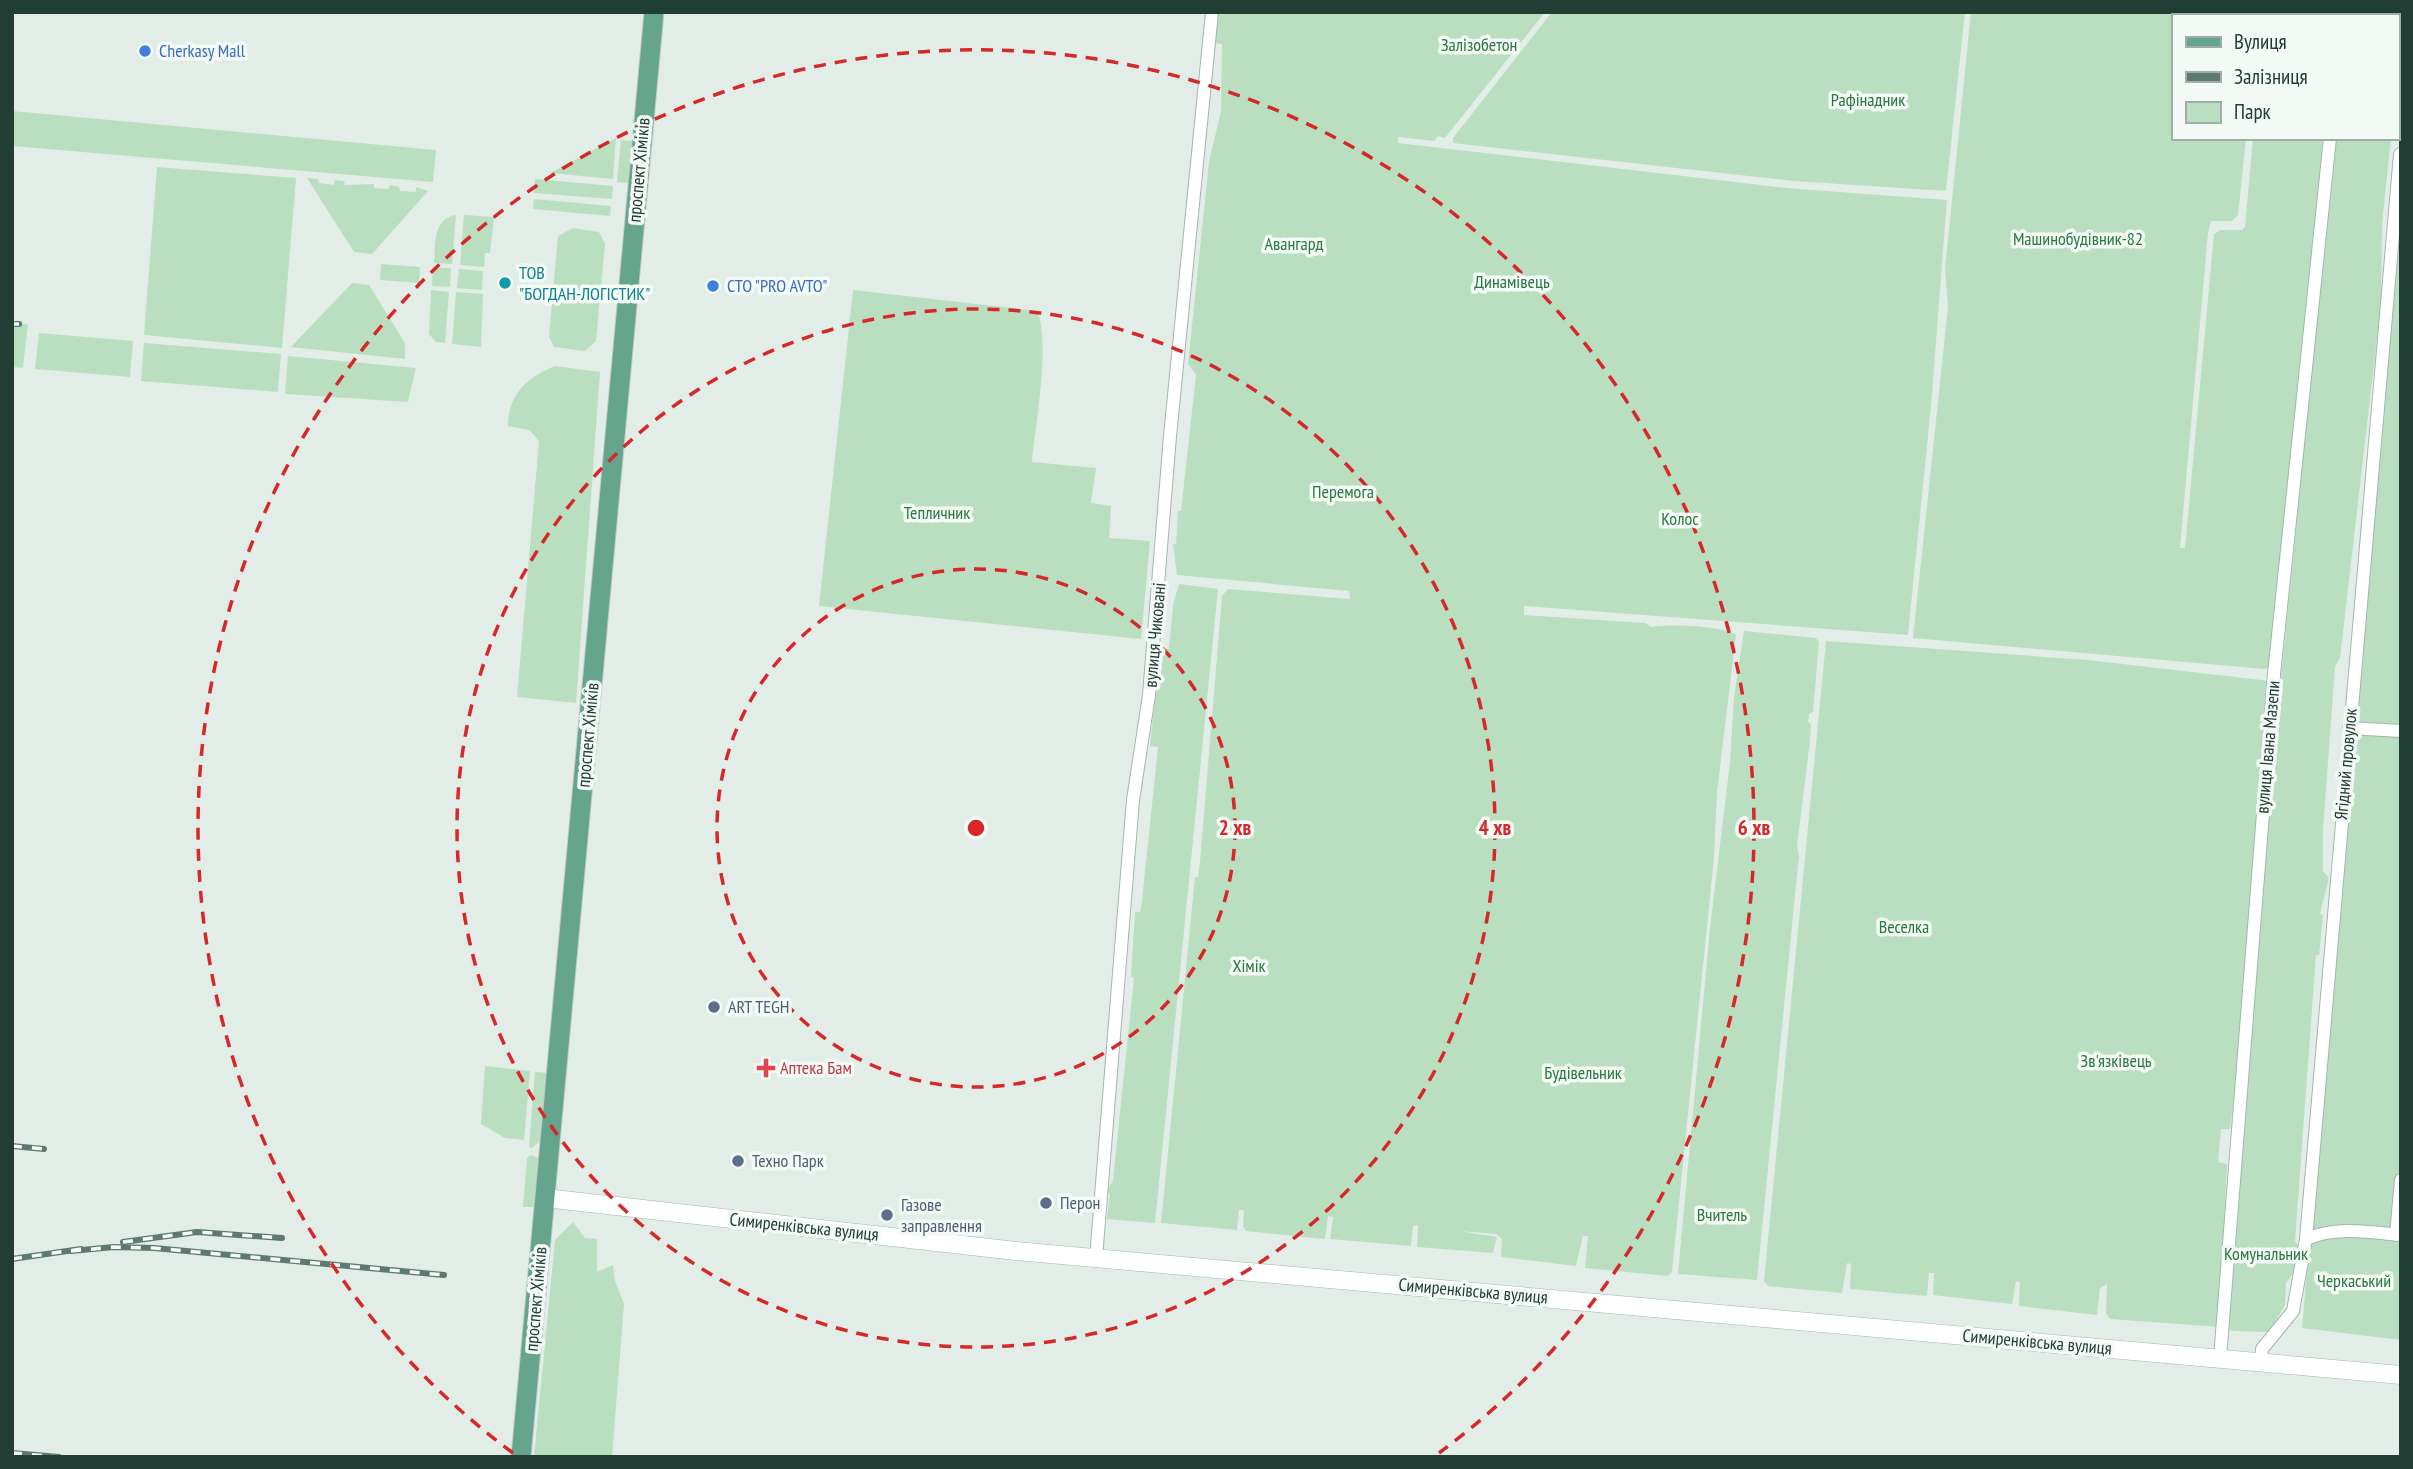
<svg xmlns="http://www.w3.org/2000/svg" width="2413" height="1469" viewBox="0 0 2413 1469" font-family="'PT Sans Narrow',sans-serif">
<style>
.green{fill:#badfc0}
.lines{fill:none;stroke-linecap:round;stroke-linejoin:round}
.street-casing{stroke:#a4b5ae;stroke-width:14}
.secondary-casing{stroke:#a0b9ae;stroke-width:19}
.primary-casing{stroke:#c1c9c6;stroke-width:21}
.street{stroke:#fff;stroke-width:12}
.secondary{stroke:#fff;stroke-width:18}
.primary{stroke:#65a48d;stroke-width:19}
.rail-casing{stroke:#5c7a6f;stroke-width:6}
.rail{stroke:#f3f9f5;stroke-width:3.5;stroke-dasharray:10;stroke-linecap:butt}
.ring{fill:none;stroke:#d62828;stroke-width:3.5;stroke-dasharray:12 9}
.shop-dot{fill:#3f7fe0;stroke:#f3f9f5;stroke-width:2.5}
.culture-dot{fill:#0f9aa8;stroke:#f3f9f5;stroke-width:2.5}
.service-dot{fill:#5c6f8a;stroke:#f3f9f5;stroke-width:2.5}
.health-dot{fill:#e0444e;stroke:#f3f9f5;stroke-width:2.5}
.labels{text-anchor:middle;stroke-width:7;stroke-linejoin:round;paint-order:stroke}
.park-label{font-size:18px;fill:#2a7740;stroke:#f3f9f5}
.shop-label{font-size:18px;fill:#366cbe;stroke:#f3f9f5;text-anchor:start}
.street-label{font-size:18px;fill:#213e34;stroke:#f3f9f5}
.culture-label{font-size:18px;fill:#0d838f;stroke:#f3f9f5;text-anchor:start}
.service-label{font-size:18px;fill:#4e5e75;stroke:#f3f9f5;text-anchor:start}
.health-label{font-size:18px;fill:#be3a42;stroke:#f3f9f5;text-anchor:start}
.centre{fill:#d62828;stroke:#f3f9f5;stroke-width:3.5}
.ring-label{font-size:21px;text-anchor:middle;font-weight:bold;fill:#d62828;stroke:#f3f9f5;stroke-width:7;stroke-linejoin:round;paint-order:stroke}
</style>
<rect width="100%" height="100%" fill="#e2ede7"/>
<g class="green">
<path d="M1219,12H1545L1445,138L1438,136L1434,141L1398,137V143L1786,188L1947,200L1931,406L1908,635L1524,606V615L1645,623L1651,627C1669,624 1720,625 1736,635L1717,792L1714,857L1672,1272L1668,1276L1585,1268L1588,1236H1583L1576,1266L1501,1257L1502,1239L1496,1234L1459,1231L1497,1237L1493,1253L1417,1247L1418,1225L1413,1226L1411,1246L1330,1239L1333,1217L1328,1216L1325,1239L1246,1231L1243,1226L1244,1210H1239L1237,1230L1161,1223L1195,877H1198L1200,862L1222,596L1228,589L1350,599L1349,591L1177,575L1173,544H1176L1178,511H1181L1196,375L1188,364L1209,162L1221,111L1222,44L1214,43Z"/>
<polygon points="1552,12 1965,12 1946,191 1794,181 1453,143 1453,138"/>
<polygon points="1971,12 2257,12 2257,16 2173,16 2173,138 2246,138 2238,215 2232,221 2211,221 2208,233 2180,548 2185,548 2214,234 2221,230 2242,230 2245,227 2253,138 2323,138 2271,666 2265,669 1913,638 1948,307 1945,269"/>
<polygon points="2350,12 2401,12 2401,52 2397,68 2397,16 2349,16"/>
<polygon points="12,111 436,150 433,182 12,146"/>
<polygon points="616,138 613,179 550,173"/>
<polygon points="2335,138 2391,138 2382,224 2381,304 2340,658 2335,667 2323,830 2323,871 2329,878 2320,914 2323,915 2319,955 2316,955 2295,1241 2299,1247 2296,1269 2286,1283 2285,1305 2269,1332 2232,1331 2228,1328 2278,708"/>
<polygon points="621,140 632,141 628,183 617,182"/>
<polygon points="157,167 296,178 282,348 144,335"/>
<polygon points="307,178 318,179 319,183 334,185 335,180 344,181 345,185 374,184 374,188 388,189 390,185 399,187 400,191 416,192 416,187 428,191 372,254 354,252"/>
<polygon points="535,179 613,186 612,199 534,193"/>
<polygon points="534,199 611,206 610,216 533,209"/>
<polygon points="2401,206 2401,1340 2302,1328"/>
<path d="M456,215L452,264L434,263C436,244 432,219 456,215Z"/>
<polygon points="464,215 494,217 490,253 485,253 484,267 460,265"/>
<polygon points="573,228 599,232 605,244 596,341 585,351 554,347 549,337 558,236"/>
<polygon points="381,264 420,267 419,283 380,280"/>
<polygon points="433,268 451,268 450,287 432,286"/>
<polygon points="459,269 483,271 482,290 457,288"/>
<polygon points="352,283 369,285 405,343 405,359 291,347"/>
<polygon points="431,290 449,292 445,343 436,342 429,334"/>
<path d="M853,290L1037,311C1051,341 1035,427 1032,462L1096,468L1091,503L1111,506L1109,538L1150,541L1141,639L819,606Z"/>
<polygon points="456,292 483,294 481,347 452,344"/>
<polygon points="12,323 28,324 23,368 12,367"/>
<polygon points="39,333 133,341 130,377 35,369"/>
<polygon points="144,343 281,354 278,392 141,381"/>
<polygon points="288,356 416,368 408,402 285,394"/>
<path d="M555,366L600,372L576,703L517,697L539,441L529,430L508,426C508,395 527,377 555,366Z"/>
<polygon points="1179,584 1218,589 1155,1223 1107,1219 1110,1193 1106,1193 1113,1180 1134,978 1131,977 1135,912 1140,912 1142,901 1158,747 1150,746 1160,649 1169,649 1173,605"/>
<polygon points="1744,631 1816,638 1819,642 1813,712 1809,714 1808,722 1811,724 1810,741 1797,846 1799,855 1757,1280 1678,1274 1710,928 1730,762 1734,697"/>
<polygon points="1826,641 2088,660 2270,681 2238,1067 2230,1129 2221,1129 2218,1162 2227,1164 2219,1327 2110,1319 2106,1313 2107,1284 2100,1288 2097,1315 2019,1306 2020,1282 2016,1281 2012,1304 1933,1295 1934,1273 1929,1273 1927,1296 1850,1289 1851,1264 1847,1263 1842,1293 1768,1286 1764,1281"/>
<polygon points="485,1066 530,1071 524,1140 505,1138 481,1124"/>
<polygon points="535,1072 548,1073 541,1140 532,1148 529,1147"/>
<polygon points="531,1155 538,1158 540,1164 535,1207 523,1207 527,1158"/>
<polygon points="573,1222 585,1238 597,1239 597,1272 613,1265 615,1281 624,1304 612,1457 534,1457 555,1240"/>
</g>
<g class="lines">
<defs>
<g id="street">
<polyline points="2342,16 2342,12"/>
<polyline points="2349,728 2401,731"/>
<polyline points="2396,1235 2401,1180"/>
<path d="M2306,1239C2336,1226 2369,1232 2401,1235"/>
<polyline points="1096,1258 1133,800 1149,695 1170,436 1212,12"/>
<polyline points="2220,1358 2274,674 2330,138"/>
<polyline points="2261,1362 2262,1349 2293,1311 2306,1239 2400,154"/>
</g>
<polyline id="secondary" points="545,1198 1016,1251 2401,1375"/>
<polyline id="primary" points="521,1457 654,12"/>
</defs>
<use href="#street" class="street-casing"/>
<use href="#secondary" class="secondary-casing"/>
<use href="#primary" class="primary-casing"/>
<use href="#street" class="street"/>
<use href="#secondary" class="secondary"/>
<use href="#primary" class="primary"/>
<defs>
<g id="rail">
<polyline points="12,324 19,324"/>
<polyline points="12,1146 44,1149"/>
<polyline points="123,1242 197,1232 282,1238"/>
<polyline points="71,1251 114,1247 154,1248 444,1275"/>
<polyline points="12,1259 81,1249"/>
<polyline points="12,1453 59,1457"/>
</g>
</defs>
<use href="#rail" class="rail-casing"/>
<use href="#rail" class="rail"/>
</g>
<g class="ring">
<circle cx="976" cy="828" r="259"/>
<circle cx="976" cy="828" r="519"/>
<path d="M513 1453A778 778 0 1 1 1439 1453"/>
</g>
<g class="shop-dot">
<circle cx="145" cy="51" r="7"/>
<circle cx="713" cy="286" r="7"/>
</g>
<circle class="culture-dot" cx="505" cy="283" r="7"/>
<g class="service-dot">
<circle cx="714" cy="1007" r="7"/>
<circle cx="738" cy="1161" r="7"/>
<circle cx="1046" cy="1203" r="7"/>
<circle cx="887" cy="1215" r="7"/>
</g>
<path class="health-dot" d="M762.5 1057.5h7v7h7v7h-7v7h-7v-7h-7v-7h7z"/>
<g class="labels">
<g class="park-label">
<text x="1479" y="51">Залізобетон</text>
<text x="1868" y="106">Рафінадник</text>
<text x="2078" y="245">Машинобудівник-82</text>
<text x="1294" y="250">Авангард</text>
<text x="1512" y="288">Динамівець</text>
<text x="1343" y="498">Перемога</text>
<text x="937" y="519">Тепличник</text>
<text x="1680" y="525">Колос</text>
<text x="1904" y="933">Веселка</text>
<text x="1249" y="972">Хімік</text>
<text x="2116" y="1067">Зв'язківець</text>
<text x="1583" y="1079">Будівельник</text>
<text x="1722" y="1221">Вчитель</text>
<text x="2266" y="1260">Комунальник</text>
<text x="2354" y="1287">Черкаський</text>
</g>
<g class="shop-label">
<text x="159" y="57">Cherkasy Mall</text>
<text x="727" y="292">СТО "PRO AVTO"</text>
</g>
<g class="street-label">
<text transform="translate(639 170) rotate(-85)" y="6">проспект Хіміків</text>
<text transform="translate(1155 635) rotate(-85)" y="6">вулиця Чиковані</text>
<text transform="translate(588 735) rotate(-85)" y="6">проспект Хіміків</text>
<text transform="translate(2268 747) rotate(-85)" y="6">вулиця Івана Мазепи</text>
<text transform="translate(2346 764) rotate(-85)" y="6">Ягідний провулок</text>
<text transform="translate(804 1227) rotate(6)" y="6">Симиренківська вулиця</text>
<text transform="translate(1473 1291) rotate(5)" y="6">Симиренківська вулиця</text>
<text transform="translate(536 1299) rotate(-85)" y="6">проспект Хіміків</text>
<text transform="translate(2037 1342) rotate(5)" y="6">Симиренківська вулиця</text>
</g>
<g class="culture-label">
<text x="519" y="279">ТОВ<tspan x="519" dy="21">"БОГДАН-ЛОГІСТИК"</tspan></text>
</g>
<g class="service-label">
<text x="728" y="1013">ART TEGH</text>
<text x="752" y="1167">Техно Парк</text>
<text x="1060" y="1209">Перон</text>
<text x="901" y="1211">Газове<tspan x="901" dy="21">заправлення</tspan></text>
</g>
<g class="health-label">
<text x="780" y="1074">Аптека Бам</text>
</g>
</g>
<circle cx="976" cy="828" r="10" class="centre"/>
<g class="ring-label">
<text x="1235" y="835">2 хв</text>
<text x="1495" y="835">4 хв</text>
<text x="1754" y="835">6 хв</text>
</g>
<rect width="2413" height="1469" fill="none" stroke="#213e34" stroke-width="28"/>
<rect x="2172" y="14" width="228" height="126" fill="#f3f9f5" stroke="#9faea8" stroke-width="2"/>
<rect x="2186" y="37" width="35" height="10" fill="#65a48d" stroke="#9faea8" stroke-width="2"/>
<text x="2234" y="49" font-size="21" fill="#213e34">Вулиця</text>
<rect x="2186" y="72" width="35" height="10" fill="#5c7a6f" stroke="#9faea8" stroke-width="2"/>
<text x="2234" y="84" font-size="21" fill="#213e34">Залізниця</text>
<rect x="2186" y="102" width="35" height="21" fill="#badfc0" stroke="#9faea8" stroke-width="2"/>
<text x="2234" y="119" font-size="21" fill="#213e34">Парк</text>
</svg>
